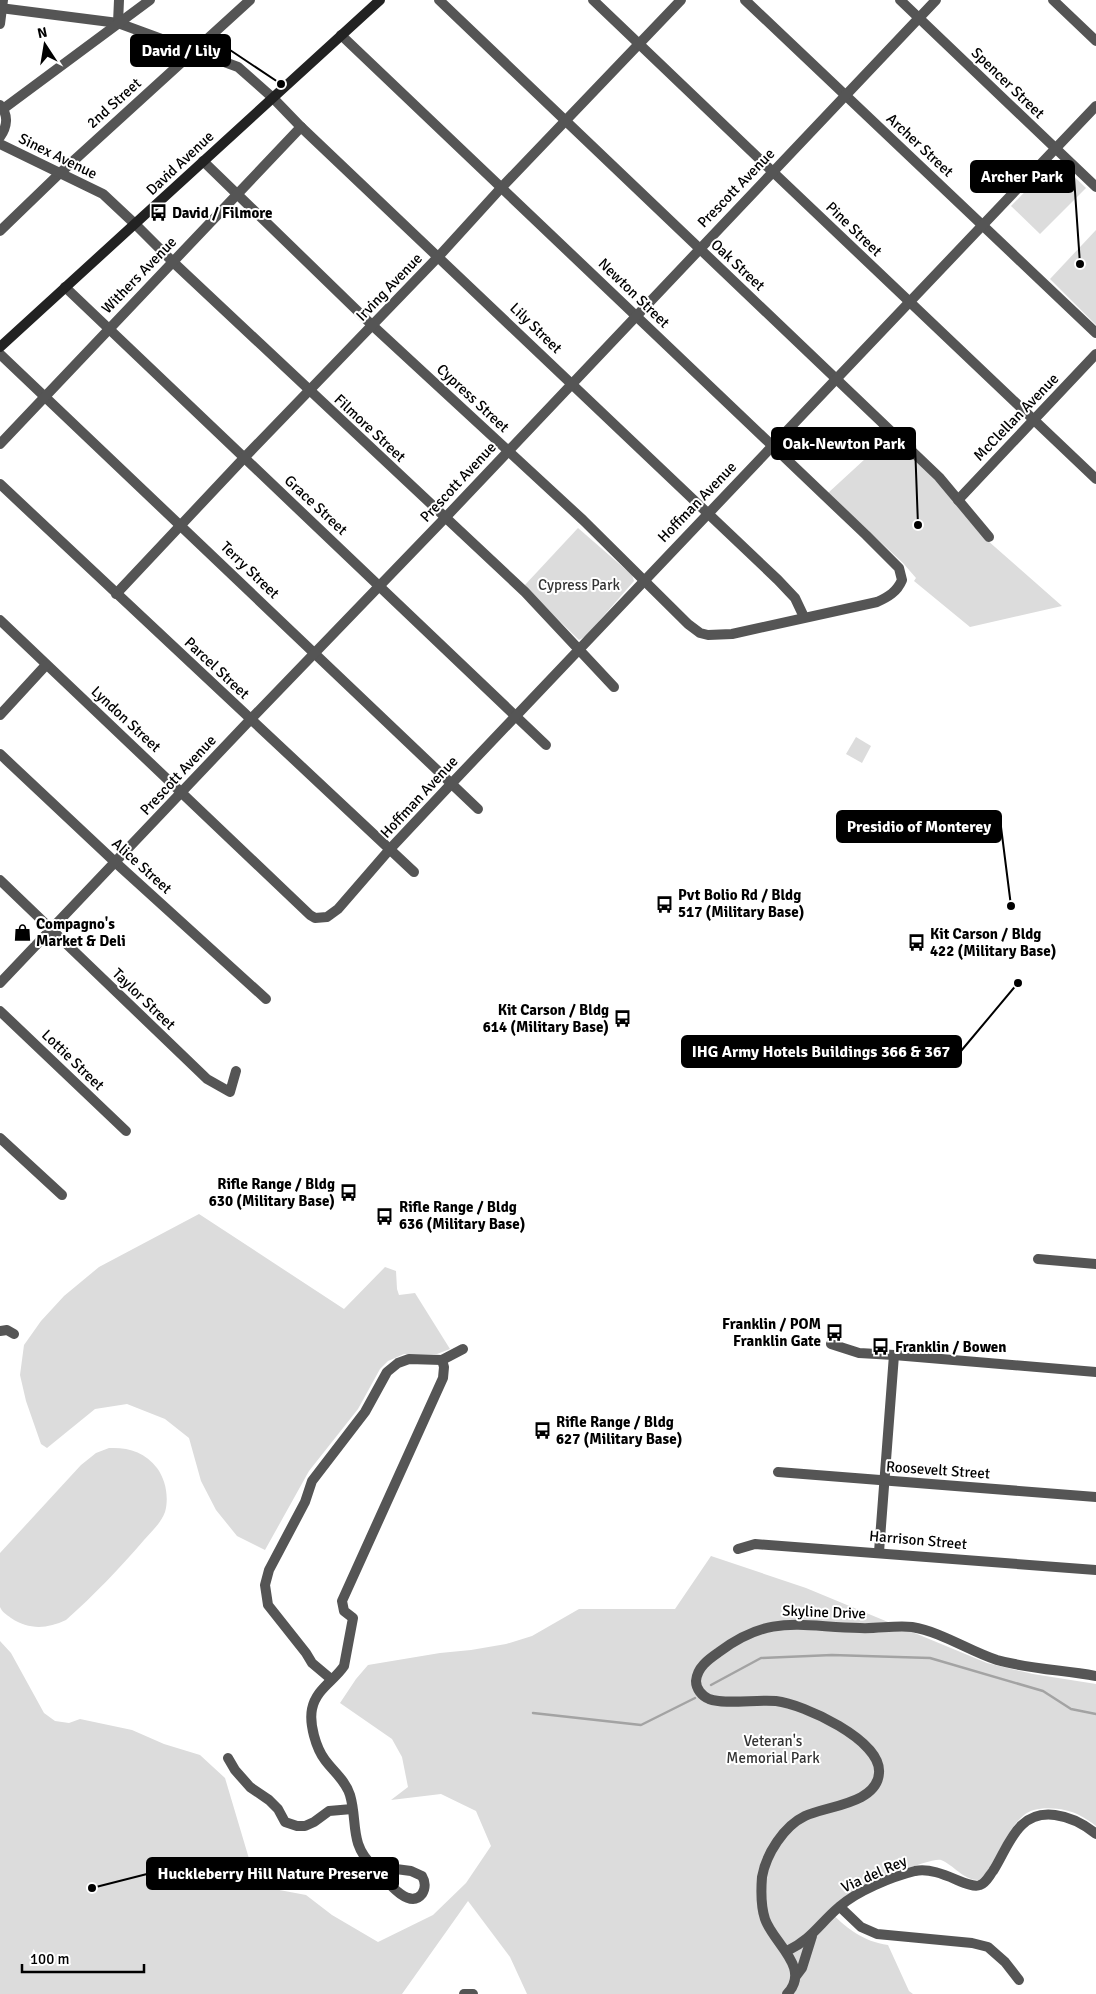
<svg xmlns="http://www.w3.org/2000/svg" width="1096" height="1994" viewBox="0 0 1096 1994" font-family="Signika,sans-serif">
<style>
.green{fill:#dcdcdc}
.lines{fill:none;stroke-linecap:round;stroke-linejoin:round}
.stream{stroke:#a3a3a3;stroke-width:2.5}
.minor{stroke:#555;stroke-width:10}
.tertiary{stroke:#555;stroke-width:10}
.secondary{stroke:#222;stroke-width:10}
.labels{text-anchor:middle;stroke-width:4;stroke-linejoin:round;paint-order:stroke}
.street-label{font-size:15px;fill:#000;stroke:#fff}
.poi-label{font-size:15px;font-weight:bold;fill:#000;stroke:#fff;text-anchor:start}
.park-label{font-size:15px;fill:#333;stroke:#fff}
.leader{fill:none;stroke:#000;stroke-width:2}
.callout-dot{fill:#000;stroke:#fff;stroke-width:2}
.callout{fill:#000;stroke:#000;stroke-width:2}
.callout-label{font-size:16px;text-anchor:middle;font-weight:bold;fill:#fff}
</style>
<rect width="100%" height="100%" fill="#fff"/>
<g class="green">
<polygon points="1059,162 1086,188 1040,234 1011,206 1053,163"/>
<polygon points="1096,230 1096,325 1050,279"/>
<polygon points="890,436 935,479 987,540 1062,606 970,627 914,581 916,578 903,563 828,493"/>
<polygon points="578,528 632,575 634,581 586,636 579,640 524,586"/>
<polygon points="856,737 871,746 862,763 846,754"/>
<polygon points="199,1214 344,1309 385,1267 396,1271 397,1289 399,1295 415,1293 450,1349 437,1354 404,1354 388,1361 380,1369 358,1409 309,1471 265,1550 237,1536 216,1510 201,1481 189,1438 165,1419 127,1404 95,1409 47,1448 41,1444 26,1401 20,1375 24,1345 41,1321 64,1296 99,1267"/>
<path d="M109,1448C128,1447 145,1452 157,1468C166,1480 169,1498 165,1512C161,1523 152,1531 144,1540C120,1568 94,1595 66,1620C47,1629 29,1630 11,1618C7,1615 2,1612 0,1607C0,1598 0,1564 0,1553L81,1465L96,1453Z"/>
<path d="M711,1556L806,1588L987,1663L1033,1674L1096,1684V1826C1091,1822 1085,1818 1079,1815C1066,1808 1035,1804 1023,1816C1010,1827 1004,1844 995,1858C990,1866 986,1875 979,1880C964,1881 954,1865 941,1860C932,1857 868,1883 857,1889C847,1894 837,1902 829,1910C844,1927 864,1942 888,1945L909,1991L913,1994H527L510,1957L468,1901L402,1994H0V1641L11,1653L44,1713L55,1721L69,1723L80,1719L132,1730L164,1744L200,1755L225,1778L250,1862L274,1889L306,1895L332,1915L378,1942L433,1915L466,1883L491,1846L476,1811L441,1794L391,1800L408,1787L402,1757L392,1739L340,1703L356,1679L368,1665L440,1653L471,1650L506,1644L532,1636L579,1609H675Z"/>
</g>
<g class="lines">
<g class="stream">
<polyline points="711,1685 761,1658 832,1655 930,1658 1043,1691 1071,1709 1096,1714"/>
<polyline points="533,1713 641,1725 695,1698"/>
</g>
<g class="minor">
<polyline points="439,0 939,477 989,537"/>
<polyline points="745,0 1096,333"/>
<polyline points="900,0 1096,187"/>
<polyline points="1053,0 1096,41"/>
<polyline points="0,8 118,23 238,67 273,98 301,127 778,580 795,598 804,617"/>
<polyline points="118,23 119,0"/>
<polyline points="0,24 3,0"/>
<path d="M203,161L373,326L583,520L688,624L700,633L708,635L732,634L877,602C888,597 897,592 902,580L899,568L866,535L341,35"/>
<polyline points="773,172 1096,479"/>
<polyline points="135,224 173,262 525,592 614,687"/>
<polyline points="0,231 59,174 250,0"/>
<polyline points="65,287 546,745"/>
<polyline points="0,354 478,809"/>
<polyline points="0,444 301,127"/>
<polyline points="0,484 414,872"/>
<polyline points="958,500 1096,354"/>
<polyline points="116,594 244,458 439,256 501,188 681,0"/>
<polyline points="0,620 310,915 315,918 327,917 338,909 390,849 452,783 1096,106"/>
<polyline points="0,715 46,665"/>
<polyline points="0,754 115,862 266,999"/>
<polyline points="0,880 207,1079 230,1092 236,1071"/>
<polyline points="0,1011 126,1131"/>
<polyline points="0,1138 62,1195"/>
<polyline points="1038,1259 1096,1264"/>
<polyline points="0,1331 7,1330 14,1334"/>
<polyline points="831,1344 859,1353 894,1355 879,1552"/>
<polyline points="778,1472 1096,1497"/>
<polyline points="738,1549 755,1544 1096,1570"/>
<polyline points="331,1679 312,1663 306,1653 268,1605 265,1585 269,1570 305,1502 312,1481 365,1412 387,1372 398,1363 409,1359 442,1360 463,1349"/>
<polyline points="228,1758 235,1770 250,1787 269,1800 278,1809 285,1822 297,1826 305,1826 314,1822 329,1811 352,1809"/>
<path d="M373,1866C382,1875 408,1912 422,1894C426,1888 425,1881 422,1876L411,1871L373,1866C349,1844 358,1822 350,1795C346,1781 333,1771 325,1760C316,1748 309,1724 312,1709C316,1689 334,1681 344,1666L353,1618L344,1611L342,1601L443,1378L444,1367L442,1360"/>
<polyline points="840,1907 861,1927 877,1934 972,1943 988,1947 1005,1962 1019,1980"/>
<polyline points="464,1994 473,1994"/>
</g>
<g class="tertiary">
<polyline points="593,0 773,172"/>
<path d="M0,105C9,115 7,127 0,137"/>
<polyline points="3,109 150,0"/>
<polyline points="0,144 103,194 135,224"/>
<polyline points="0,983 250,720 444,519 936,0"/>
<polyline points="894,1355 1096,1372"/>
<path d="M787,1951C812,1939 819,1924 839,1907C857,1891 891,1877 915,1871C940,1866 968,1890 980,1885C986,1883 989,1876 993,1871C1009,1846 1017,1810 1055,1815C1070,1817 1084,1824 1096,1834"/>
<polyline points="796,1976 802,1968 812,1936"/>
<path d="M787,1994C812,1968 773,1943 765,1919C761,1907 761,1890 762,1877C766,1854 784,1826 805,1816C826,1806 877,1804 879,1773C882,1740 803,1704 776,1701C757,1699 725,1705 709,1699C702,1696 696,1689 696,1681C697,1667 709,1659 719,1652C771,1613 801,1627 860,1628C877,1629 895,1625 912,1627C942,1632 969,1651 997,1660C1029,1669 1063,1670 1096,1676"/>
</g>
<polyline class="secondary" points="0,347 380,0"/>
</g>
<defs>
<symbol id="bus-bare" viewBox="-9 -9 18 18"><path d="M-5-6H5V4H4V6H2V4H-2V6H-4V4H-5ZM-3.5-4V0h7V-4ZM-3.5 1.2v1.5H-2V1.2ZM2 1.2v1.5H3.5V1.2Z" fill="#000" stroke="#fff" stroke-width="2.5" paint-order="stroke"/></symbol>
<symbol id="shop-bare" viewBox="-9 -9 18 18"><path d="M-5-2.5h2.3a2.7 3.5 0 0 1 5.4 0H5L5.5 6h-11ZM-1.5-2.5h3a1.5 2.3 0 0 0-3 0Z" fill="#000" stroke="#fff" stroke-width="2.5" paint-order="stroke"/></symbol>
</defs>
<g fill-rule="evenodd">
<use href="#bus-bare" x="146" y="200" width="25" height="25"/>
<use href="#bus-bare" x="652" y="892" width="25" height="25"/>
<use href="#shop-bare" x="10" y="920" width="25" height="25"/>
<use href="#bus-bare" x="904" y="930" width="25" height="25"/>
<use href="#bus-bare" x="610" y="1006" width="25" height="25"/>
<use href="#bus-bare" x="336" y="1180" width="25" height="25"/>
<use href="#bus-bare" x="372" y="1204" width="25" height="25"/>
<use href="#bus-bare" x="822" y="1320" width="25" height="25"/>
<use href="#bus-bare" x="868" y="1334" width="25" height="25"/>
<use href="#bus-bare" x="530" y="1418" width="25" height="25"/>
</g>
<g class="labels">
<g class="street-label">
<text transform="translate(1008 83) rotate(44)" y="5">Spencer Street</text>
<text transform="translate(114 103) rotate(-42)" y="5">2nd Street</text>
<text transform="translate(920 145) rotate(43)" y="5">Archer Street</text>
<text transform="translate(58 156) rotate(26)" y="5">Sinex Avenue</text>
<text transform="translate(180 163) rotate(-43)" y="5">David Avenue</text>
<text transform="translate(736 188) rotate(-46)" y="5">Prescott Avenue</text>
<text transform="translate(854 229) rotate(44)" y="5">Pine Street</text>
<text transform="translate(738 265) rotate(43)" y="5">Oak Street</text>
<text transform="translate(139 275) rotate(-46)" y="5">Withers Avenue</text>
<text transform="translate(389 287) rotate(-46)" y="5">Irving Avenue</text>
<text transform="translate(634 293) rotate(44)" y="5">Newton Street</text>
<text transform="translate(536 328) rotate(44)" y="5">Lily Street</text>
<text transform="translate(473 398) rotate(43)" y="5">Cypress Street</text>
<text transform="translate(1016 417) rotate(-46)" y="5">McClellan Avenue</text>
<text transform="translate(370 428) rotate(43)" y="5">Filmore Street</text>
<text transform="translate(458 482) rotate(-47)" y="5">Prescott Avenue</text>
<text transform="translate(697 502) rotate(-46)" y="5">Hoffman Avenue</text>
<text transform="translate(316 505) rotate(43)" y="5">Grace Street</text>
<text transform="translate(250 570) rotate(44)" y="5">Terry Street</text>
<text transform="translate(217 668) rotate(43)" y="5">Parcel Street</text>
<text transform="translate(126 719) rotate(43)" y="5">Lyndon Street</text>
<text transform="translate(178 775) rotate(-47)" y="5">Prescott Avenue</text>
<text transform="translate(419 797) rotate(-47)" y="5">Hoffman Avenue</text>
<text transform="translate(142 866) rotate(42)" y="5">Alice Street</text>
<text transform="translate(144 999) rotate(44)" y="5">Taylor Street</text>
<text transform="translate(73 1060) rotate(44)" y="5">Lottie Street</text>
<text transform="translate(938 1470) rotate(4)" y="5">Roosevelt Street</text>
<text transform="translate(918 1540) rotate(5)" y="5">Harrison Street</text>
<text transform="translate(824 1612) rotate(2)" y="5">Skyline Drive</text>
<text transform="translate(874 1874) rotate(-24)" y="5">Via del Rey</text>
</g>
<g class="poi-label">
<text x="172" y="218">David / Filmore</text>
<text x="678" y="900">Pvt Bolio Rd / Bldg<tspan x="678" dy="17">517 (Military Base)</tspan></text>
<text x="36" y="929">Compagno's<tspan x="36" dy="17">Market &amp; Deli</tspan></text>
<text x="930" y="939">Kit Carson / Bldg<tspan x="930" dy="17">422 (Military Base)</tspan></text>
<text x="609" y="1015" text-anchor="end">Kit Carson / Bldg<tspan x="609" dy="17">614 (Military Base)</tspan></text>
<text x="335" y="1189" text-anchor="end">Rifle Range / Bldg<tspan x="335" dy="17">630 (Military Base)</tspan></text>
<text x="399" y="1212">Rifle Range / Bldg<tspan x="399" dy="17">636 (Military Base)</tspan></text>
<text x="821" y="1329" text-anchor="end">Franklin / POM<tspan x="821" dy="17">Franklin Gate</tspan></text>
<text x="895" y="1352">Franklin / Bowen</text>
<text x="556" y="1427">Rifle Range / Bldg<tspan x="556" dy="17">627 (Military Base)</tspan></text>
</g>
<g class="park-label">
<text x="579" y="590">Cypress Park</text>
<text x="773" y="1746">Veteran's<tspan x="773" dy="17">Memorial Park</tspan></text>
</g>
</g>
<path class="leader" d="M281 84L230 50M1080 264L1074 177M918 525L915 444M1011 906L1001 827M1018 983L961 1051M92 1888L147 1874"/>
<g class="callout-dot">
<circle cx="281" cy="84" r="5"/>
<circle cx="1080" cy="264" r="5"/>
<circle cx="918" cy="525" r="5"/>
<circle cx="1011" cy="906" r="5"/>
<circle cx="1018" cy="983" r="5"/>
<circle cx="92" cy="1888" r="5"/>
</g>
<g class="callout">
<rect x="131" y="35" width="99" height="31" rx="5"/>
<rect x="971" y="161" width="103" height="31" rx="5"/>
<rect x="772" y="428" width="143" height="31" rx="5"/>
<rect x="837" y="811" width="164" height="31" rx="5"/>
<rect x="682" y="1036" width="279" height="31" rx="5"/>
<rect x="147" y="1858" width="251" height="31" rx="5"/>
</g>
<g class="callout-label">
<text x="181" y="56">David / Lily</text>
<text x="1022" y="182">Archer Park</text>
<text x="844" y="449">Oak-Newton Park</text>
<text x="919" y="832">Presidio of Monterey</text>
<text x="821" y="1057">IHG Army Hotels Buildings 366 &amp; 367</text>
<text x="273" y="1879">Huckleberry Hill Nature Preserve</text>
</g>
<g transform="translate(45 45) rotate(348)" stroke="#ffffff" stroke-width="4" paint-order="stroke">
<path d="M0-4L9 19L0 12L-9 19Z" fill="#000000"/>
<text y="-8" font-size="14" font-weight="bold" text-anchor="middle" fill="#000000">N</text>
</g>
<path d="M22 1964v8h122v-8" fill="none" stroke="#000000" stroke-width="2.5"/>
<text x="30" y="1964" font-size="15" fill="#000000" stroke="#ffffff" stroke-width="4" paint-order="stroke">100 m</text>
</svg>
